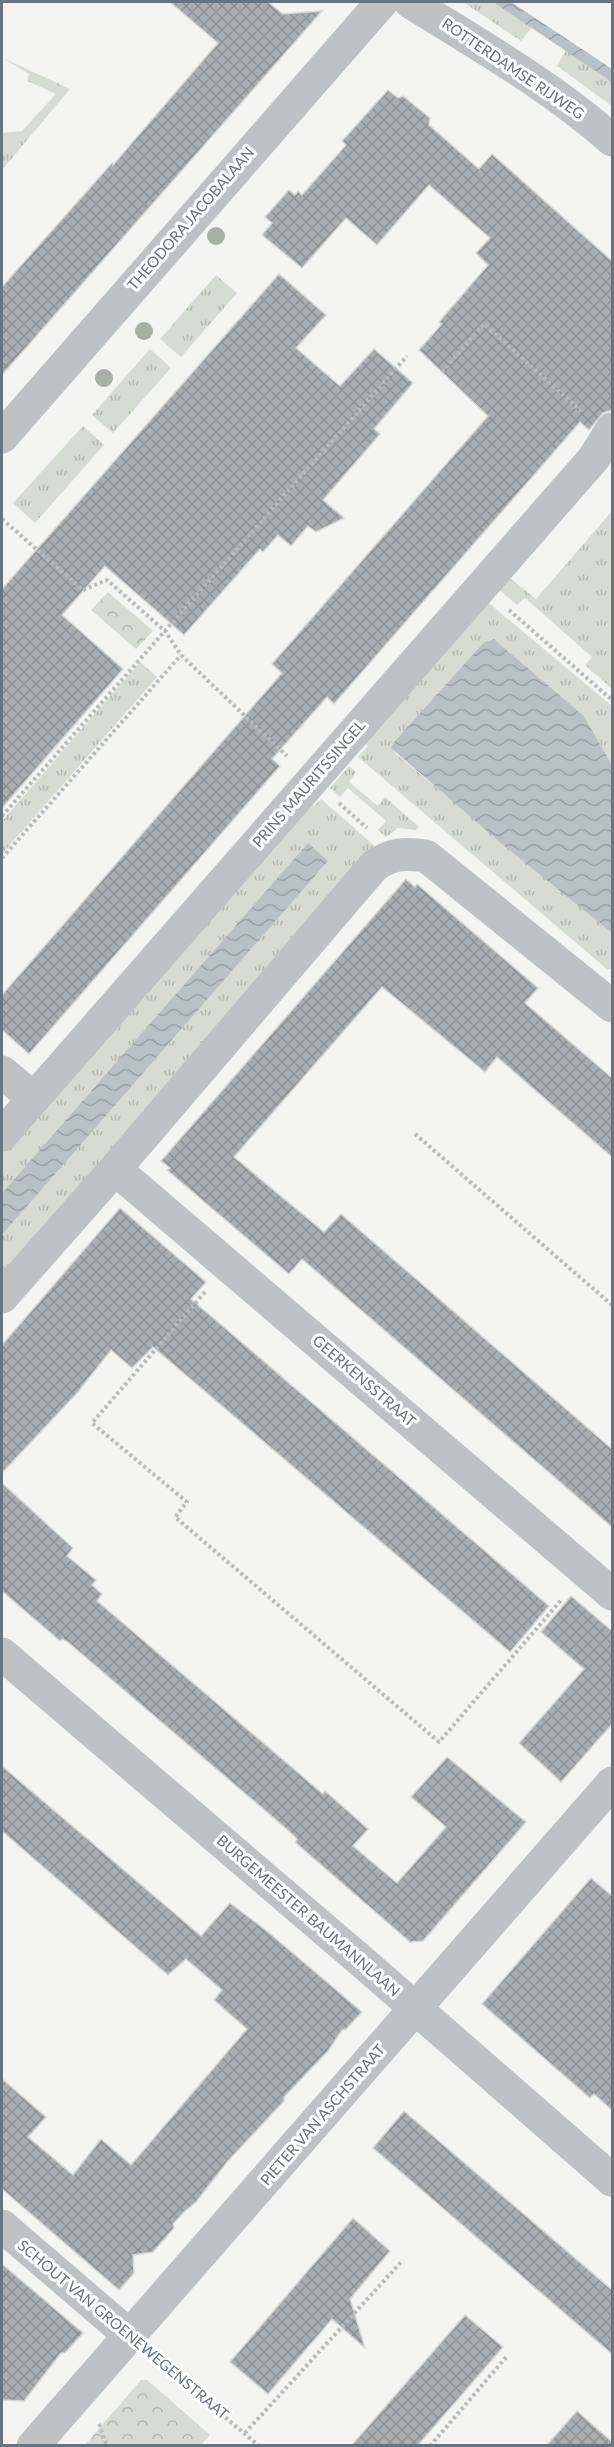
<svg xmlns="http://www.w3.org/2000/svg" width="614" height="2447" viewBox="0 0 614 2447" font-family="Lato,sans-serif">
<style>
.grass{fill:url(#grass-tufts)}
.forest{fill:url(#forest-crowns)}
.water{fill:url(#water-waves)}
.building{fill:url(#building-cross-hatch);stroke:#d6d6d4;stroke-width:1.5}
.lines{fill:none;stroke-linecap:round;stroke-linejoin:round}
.path{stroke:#b8bbbc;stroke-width:4;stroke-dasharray:3 3;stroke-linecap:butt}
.minor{stroke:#bfc2c5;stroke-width:33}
.tree{fill:#a8b0a4}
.labels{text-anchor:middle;stroke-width:6;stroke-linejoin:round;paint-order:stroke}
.street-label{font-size:15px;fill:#68747f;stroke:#fff}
</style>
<defs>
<pattern id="grass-tufts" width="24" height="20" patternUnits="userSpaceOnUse" patternTransform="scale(1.5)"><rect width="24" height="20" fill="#d6dbd3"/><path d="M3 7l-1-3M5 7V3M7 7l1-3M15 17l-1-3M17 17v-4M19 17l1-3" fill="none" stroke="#b1b6b0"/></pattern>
<pattern id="forest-crowns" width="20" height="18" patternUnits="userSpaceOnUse" patternTransform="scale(1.5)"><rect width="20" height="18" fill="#d6dbd3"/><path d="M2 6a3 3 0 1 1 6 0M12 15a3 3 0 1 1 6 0" fill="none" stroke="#b1b6b0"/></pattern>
<pattern id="water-waves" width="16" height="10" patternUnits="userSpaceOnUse" patternTransform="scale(1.5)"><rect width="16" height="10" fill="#b8c1c5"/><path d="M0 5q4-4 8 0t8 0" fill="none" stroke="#99a1a5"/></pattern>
<pattern id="building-cross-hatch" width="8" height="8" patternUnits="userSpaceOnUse" patternTransform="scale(1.5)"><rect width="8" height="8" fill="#a7adb1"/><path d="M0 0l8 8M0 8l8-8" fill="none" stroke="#8c9195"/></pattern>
</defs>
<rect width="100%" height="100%" fill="#f4f5f2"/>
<g class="grass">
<polygon points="463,2 493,2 532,27 521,41"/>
<polygon points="567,49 612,82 612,106 557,66"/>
<polygon points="3,58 70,89 2,170 2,133 22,131 56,94 27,81 29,74"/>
<polygon points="216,275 237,293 181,357 160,339"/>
<polygon points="150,349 171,368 113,433 92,415"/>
<polygon points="83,426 104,445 35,523 13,503"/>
<polygon points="612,511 612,689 585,665 592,657 525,598 517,605 496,587 506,575 536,599"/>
<polygon points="484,599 612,706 612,765 584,716 494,639 484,642 395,741 396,754 612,933 612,968 608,970 358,757 368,746 362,740"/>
<polygon points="140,662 157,677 2,854 2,821"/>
<polygon points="349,766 356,772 349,782 378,806 385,797 419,827 416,830 398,828 386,837 378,830 386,821 348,788 340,797 330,788"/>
<polygon points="321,799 377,848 2,1279 2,1235 328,861 308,844 2,1193 2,1152 308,801 314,806"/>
</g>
<g class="forest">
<polygon points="108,592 153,631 136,649 91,610"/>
<polygon points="141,2380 147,2380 210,2435 201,2445 85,2445"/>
</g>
<g class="water">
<polygon points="493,2 511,2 612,69 612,82"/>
<polygon points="494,639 584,716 612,765 612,933 502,844 391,748 395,741 484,642"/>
<polygon points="308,843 328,861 2,1235 2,1193"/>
</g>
<g class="building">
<polygon points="170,2 268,2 283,14 322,11 2,375 2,287 112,163 113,165 218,43"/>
<polygon points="388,90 398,98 403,96 430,118 429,125 479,169 492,154 612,261 612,410 603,413 589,430 580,422 334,704 327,697 272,759 280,766 29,1054 2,1030 2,995 282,673 272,664 488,416 419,350 442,324 439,322 488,265 476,253 490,238 429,185 377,245 346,218 302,268 262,235 272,223 265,217 289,190 295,195 298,191 302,195 346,145 342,141"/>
<polygon points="279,274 326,315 296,348 340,386 374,349 413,383 374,429 380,434 323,500 344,518 316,532 308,526 291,546 278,535 263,552 260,549 184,635 105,566 62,615 123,669 2,808 2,589"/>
<polygon points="406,879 415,887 417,884 538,988 525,1003 612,1078 612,1157 497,1057 485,1072 382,987 234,1157 324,1232 341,1214 612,1449 612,1527 302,1259 289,1274 167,1170 170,1168 161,1161"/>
<polygon points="120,1208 206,1282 191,1299 549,1606 510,1652 153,1347 132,1368 111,1350 77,1393 2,1473 2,1345"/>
<polygon points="2,1483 73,1548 67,1556 96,1580 92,1585 102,1594 97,1601 323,1794 325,1791 368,1829 353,1846 397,1883 446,1827 411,1797 447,1757 526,1822 423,1941 410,1942 296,1843 297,1839 289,1831 69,1643 63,1639 60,1641 2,1591"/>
<polygon points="571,1596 612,1631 612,1724 561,1782 519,1743 584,1669 541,1632"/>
<polygon points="2,1766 201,1936 230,1903 268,1932 362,2012 346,2029 342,2030 328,2051 284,2097 284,2101 227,2162 196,2202 184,2212 173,2224 174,2228 153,2252 133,2255 134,2273 119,2290 2,2189 2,2079 46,2117 28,2137 73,2175 101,2139 131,2165 247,2029 214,2000 222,1990 186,1959 168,1975 2,1831"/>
<polygon points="591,1878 612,1896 612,2110 594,2094 590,2098 482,2004"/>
<polygon points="404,2111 612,2290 612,2354 373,2148"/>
<polygon points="353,2218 390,2251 350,2299 365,2348 332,2319 268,2394 230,2362"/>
<polygon points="2,2264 83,2333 65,2353 61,2353 24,2401 2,2400"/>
<polygon points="465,2315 503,2347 465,2391 418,2445 352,2445"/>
<polygon points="577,2411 612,2442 612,2445 547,2445"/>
</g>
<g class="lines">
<g class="path">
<polyline points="442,372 484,324 581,411"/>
<polyline points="2,519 83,590 107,580 165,631 181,655 287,756"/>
<polyline points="509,610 612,700"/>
<polyline points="339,803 367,828"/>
<polyline points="2,816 407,356"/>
<polyline points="2,858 181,655"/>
<polyline points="415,1134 612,1305"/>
<polyline points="205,1292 92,1423 187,1502 175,1517 439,1742 562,1599"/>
<polyline points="157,2359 259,2446"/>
<polyline points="99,2424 107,2446"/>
<polyline points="245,2433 403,2260"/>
<polyline points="430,2446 508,2355"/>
</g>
<g class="minor">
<path d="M410,2C479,45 551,86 612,140"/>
<polyline points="2,437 382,2"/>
<polyline points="2,1072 33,1098"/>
<polyline points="2,1135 594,458 612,429"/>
<polyline points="115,1169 612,1594"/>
<path d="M2,1297L115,1169L374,866C392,853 405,853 426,856L612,1006"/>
<polyline points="2,1654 367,1966 612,2180"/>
<polyline points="2,2226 129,2335"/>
<polyline points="33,2446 612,1783"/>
</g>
</g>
<g class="tree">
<circle cx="216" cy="236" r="9"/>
<circle cx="144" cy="331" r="9"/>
<circle cx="104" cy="378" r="9"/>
</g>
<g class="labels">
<g class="street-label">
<text transform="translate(513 69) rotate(34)" y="5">ROTTERDAMSE RIJWEG</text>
<text transform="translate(191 219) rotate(-49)" y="5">THEODORA JACOBALAAN</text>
<text transform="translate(309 784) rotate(-49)" y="5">PRINS MAURITSSINGEL</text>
<text transform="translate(364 1381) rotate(41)" y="5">GEERKENSSTRAAT</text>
<text transform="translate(308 1916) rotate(41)" y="5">BURGEMEESTER BAUMANNLAAN</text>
<text transform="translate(323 2115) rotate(-49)" y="5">PIETER VAN ASCHSTRAAT</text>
<text transform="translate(123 2330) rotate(40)" y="5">SCHOUT VAN GROENEWEGENSTRAAT</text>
</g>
</g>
<rect width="614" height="2447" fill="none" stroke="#68747f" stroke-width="6"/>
</svg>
